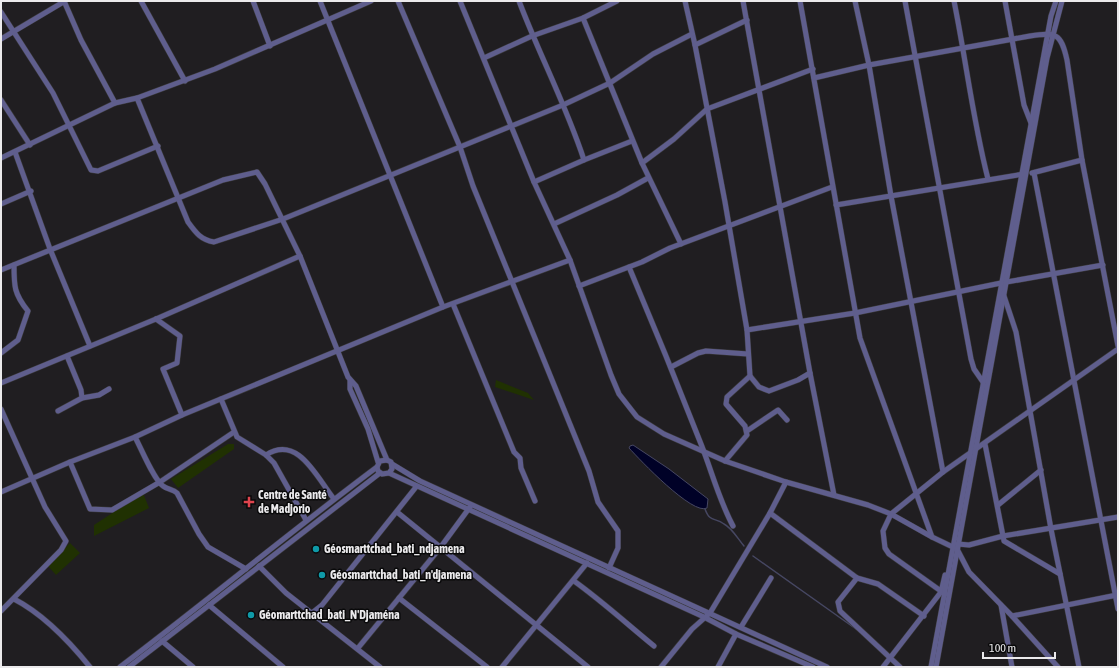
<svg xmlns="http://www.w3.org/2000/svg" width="1119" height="668" viewBox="0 0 1119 668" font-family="'Asap Condensed',sans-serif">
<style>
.green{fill:#203102}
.water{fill:#000127;stroke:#464762}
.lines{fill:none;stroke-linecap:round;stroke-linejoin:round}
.stream{stroke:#464762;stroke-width:1.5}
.minor-casing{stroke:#3c3b3d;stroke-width:6}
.minor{stroke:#5f5e8d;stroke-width:5}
.health-dot{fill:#e0444e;stroke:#09090a;stroke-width:1.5}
.culture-dot{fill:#0f9aa8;stroke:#09090a;stroke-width:1.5}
.labels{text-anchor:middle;stroke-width:3;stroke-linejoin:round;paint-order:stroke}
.poi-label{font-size:12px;font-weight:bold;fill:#ebeaec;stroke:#09090a;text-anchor:start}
</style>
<rect width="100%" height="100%" fill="#201e21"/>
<g class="green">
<polygon points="496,380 528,393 534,400 495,387"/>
<polygon points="228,444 234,444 234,449 178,488 171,479"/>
<polygon points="143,493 149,508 94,536 94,525"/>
<polygon points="70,543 80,553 56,575 48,566"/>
</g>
<path class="water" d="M633,445L669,469L708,499L707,508C693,516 639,459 629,448L630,446Z"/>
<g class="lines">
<g class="stream">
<path d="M705,509C710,523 715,517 724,524C732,528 738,539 744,546"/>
<polyline points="753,556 856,629"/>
</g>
<defs>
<g id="minor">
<polyline points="64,1 81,40 115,103"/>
<polyline points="141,1 185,81"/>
<polyline points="253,1 270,46"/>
<polyline points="320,1 443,307"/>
<polyline points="398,1 460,147 473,186 589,471 598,502 618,531 618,548 609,568"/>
<polyline points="460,1 534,182 570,260 611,375 619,394 637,417 664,434 725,461 786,482 868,505 891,514 932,537 957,549 969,572 1012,616 1058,667"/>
<path d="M519,1C539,54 566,105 584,160L534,182"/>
<polyline points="685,1 695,45 725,202 747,330 750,376 727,397 726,404 745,426 747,435 725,461"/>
<polyline points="743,1 810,373 834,495"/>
<polyline points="800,1 860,338 932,537"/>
<polyline points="855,1 869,65 891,196 943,472"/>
<polyline points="905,1 971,359 974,369 983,382"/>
<path d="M954,1C966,60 973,121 988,179"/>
<polyline points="1005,1 1024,105 1031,123"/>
<polyline points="1,12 53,93 91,170 98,171 158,146"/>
<polyline points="583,18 642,163"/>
<polyline points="1,39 65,1"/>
<polyline points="695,45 747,20"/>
<polyline points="484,58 532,36 583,18 617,1"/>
<path d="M814,78L869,65L1030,36C1056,32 1061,33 1067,60L1082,160L1118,346"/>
<path d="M137,98L188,222C196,233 201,240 214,242L283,219L563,105L610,83L653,54L692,34"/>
<polyline points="1,100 30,145"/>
<polyline points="15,152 50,249 90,346"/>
<polyline points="1,158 115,103 137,98 215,69 371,1"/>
<polyline points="584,160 632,141"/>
<polyline points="1032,173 1082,160"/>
<polyline points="1034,173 1118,609"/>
<polyline points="1,204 31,191"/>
<polyline points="836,205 1024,174"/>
<polyline points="554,224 617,195 648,178"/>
<polyline points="681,244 642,163 674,139 707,109 813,69"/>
<path d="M629,267C654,326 678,385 701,444C712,472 719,500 733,526"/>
<polyline points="1,270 223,180 257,172 265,184 300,256 348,377 356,386 387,460"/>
<polyline points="579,286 642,262 670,248 832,187"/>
<polyline points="1004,296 1016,332 1051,529 1079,667"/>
<polyline points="453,304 514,452 520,458 521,468 535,501"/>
<polyline points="156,319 180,336 177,363 163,369 182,415"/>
<polyline points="747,330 855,313 1001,283 1103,265"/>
<path d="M1,353L18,340L28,311C14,294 14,286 14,265"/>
<polyline points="671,367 698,353 706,351 748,354"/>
<polyline points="750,376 759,387 769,391 798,380 810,373"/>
<polyline points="350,381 350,389 368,429 378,462"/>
<polyline points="1,383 156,319 300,256"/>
<polyline points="82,398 99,395 109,389"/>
<polyline points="221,399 237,437 266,455 274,463 306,520"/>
<polyline points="1,409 45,507 66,541 61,550 1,611"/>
<polyline points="58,411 82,398 81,390 67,356"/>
<polyline points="747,431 778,410 787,420"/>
<path d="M135,437C141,448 154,480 163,486C168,490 173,489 177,493L199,534L208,547L246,569"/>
<polyline points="985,444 1004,541 1060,574"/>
<path d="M266,455C298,434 317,478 334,499"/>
<polyline points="70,462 90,509 112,510 160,482 234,432"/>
<polyline points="392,464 420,481 827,667"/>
<polyline points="389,473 392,469 391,462 387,460 380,461 377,467 378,471 382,474 389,473 704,617 736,634 813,667"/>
<polyline points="1,492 70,462 135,437 182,415 443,307 570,260"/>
<polyline points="998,505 1041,470"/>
<polyline points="397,512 588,667"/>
<polyline points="770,513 857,578 878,584 924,616"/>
<polyline points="958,544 969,545 1003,536 1118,517"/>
<polyline points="259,566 286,593 380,667"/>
<polyline points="857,578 838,602 840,611 900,667"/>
<path d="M574,581C602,601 627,624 654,646"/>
<polyline points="945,594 889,554 885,548 883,531 891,514 943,472 1118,349"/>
<polyline points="399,598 487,667"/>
<path d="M14,599C43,614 69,641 90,667"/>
<polyline points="209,605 283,667"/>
<polyline points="1001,605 1012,667"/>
<polyline points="312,613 322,605 416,487"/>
<polyline points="1012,616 1117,595"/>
<polyline points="741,627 771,578"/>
<polyline points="162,641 193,667"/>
<polyline points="358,648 440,548 470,507"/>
<path d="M120,667C207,601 290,532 377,467"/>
<polyline points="129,667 380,473"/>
<polyline points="502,667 587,563"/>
<polyline points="661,667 692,629 710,613 770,513 786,482"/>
<polyline points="718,667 736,634"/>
<polyline points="883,667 941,592 945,575"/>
<polyline points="931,667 1051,16 1056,1"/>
<polyline points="936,667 1047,58 1062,1"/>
</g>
</defs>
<use href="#minor" class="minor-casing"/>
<use href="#minor" class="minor"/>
</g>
<path class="health-dot" d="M247 496h4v4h4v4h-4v4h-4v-4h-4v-4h4z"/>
<g class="culture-dot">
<circle cx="316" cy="549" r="4"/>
<circle cx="322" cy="575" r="4"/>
<circle cx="251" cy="615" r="4"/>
</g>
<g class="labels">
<g class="poi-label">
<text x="258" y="499">Centre de Santé<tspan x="258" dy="14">de Madjorio</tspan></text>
<text x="324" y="553">Géosmarttchad_bati_ndjamena</text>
<text x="330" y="579">Géosmarttchad_bati_n'djamena</text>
<text x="259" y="619">Géomarttchad_bati_N'Djaména</text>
</g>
</g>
<rect width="1119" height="668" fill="none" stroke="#ebeaec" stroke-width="4"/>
<path d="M983 652v6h72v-6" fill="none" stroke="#ebeaec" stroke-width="2"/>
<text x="989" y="652" font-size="12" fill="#ebeaec" stroke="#09090a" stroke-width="3" paint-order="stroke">100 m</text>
</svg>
